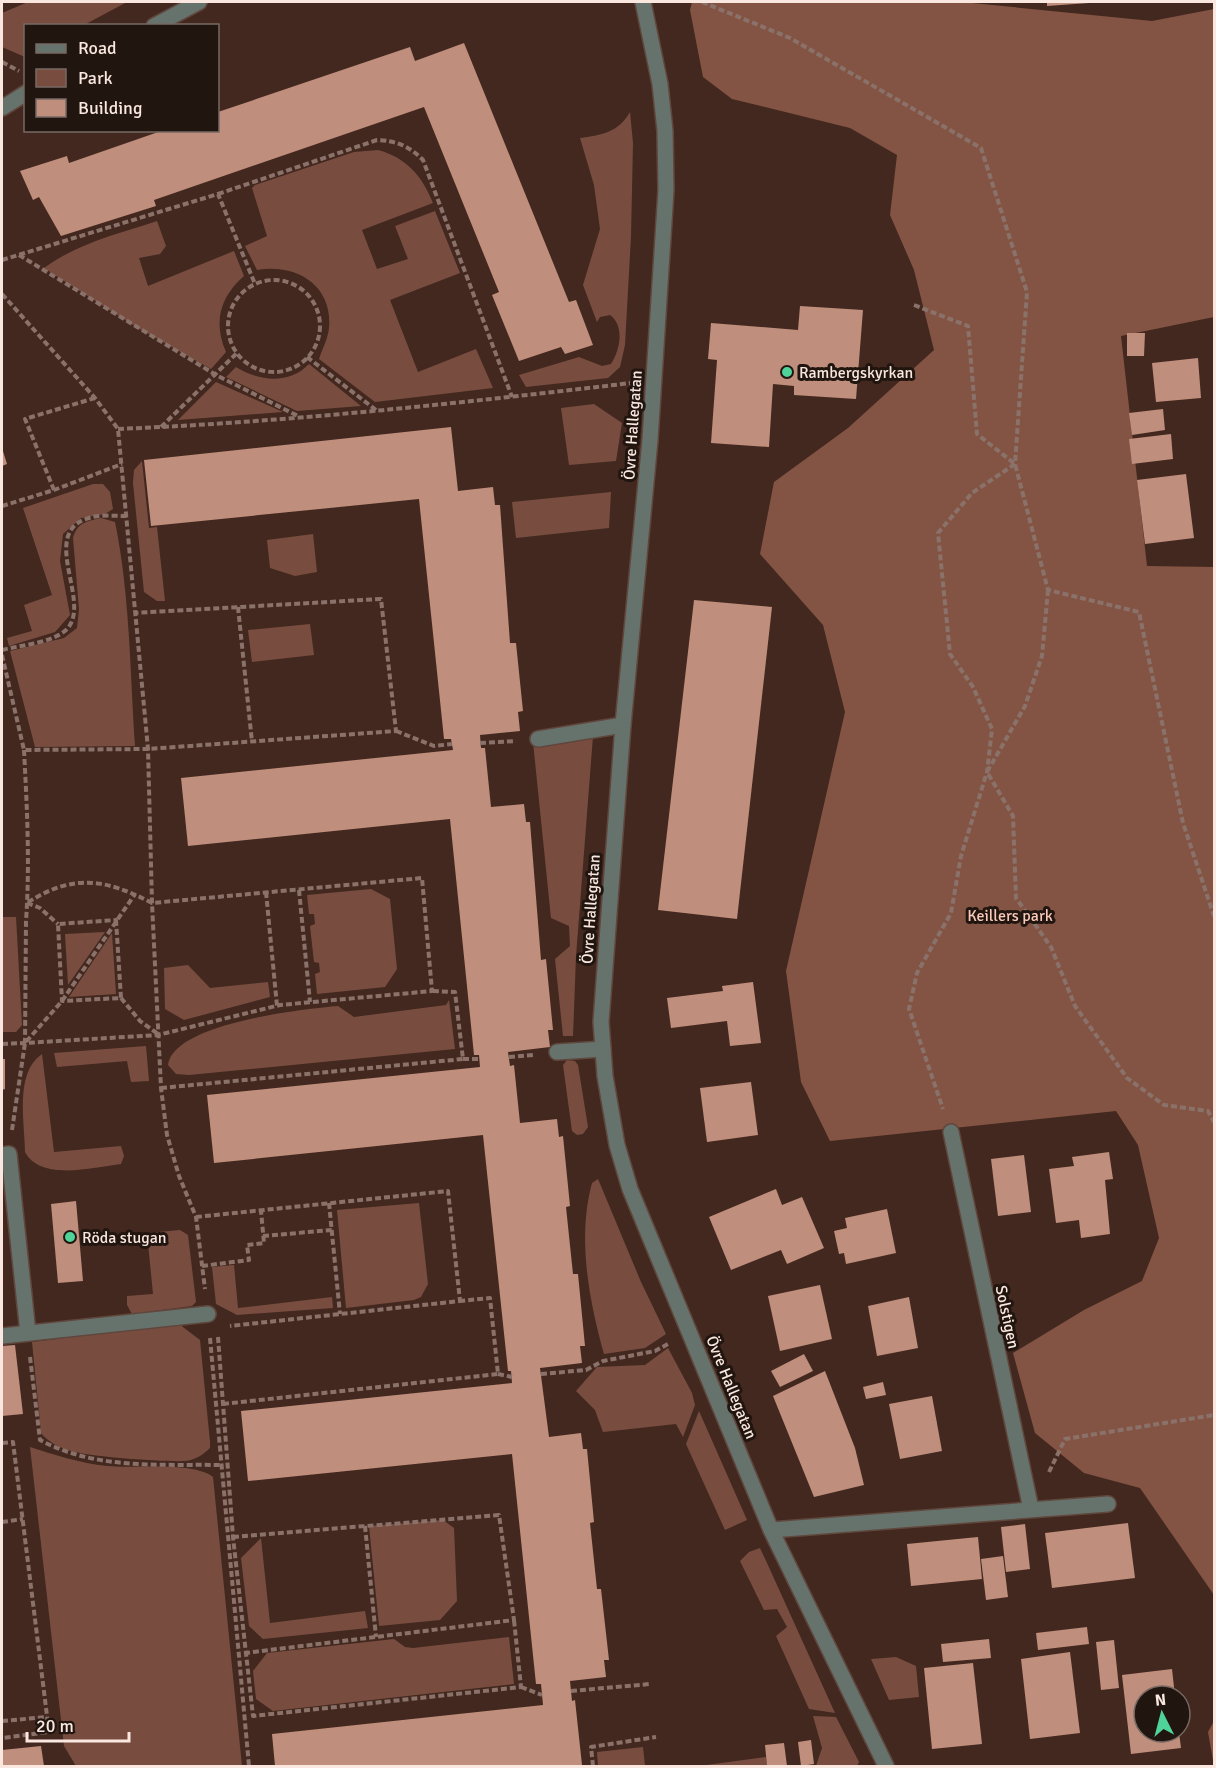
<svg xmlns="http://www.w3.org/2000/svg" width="1216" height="1768" viewBox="0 0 1216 1768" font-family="Signika,sans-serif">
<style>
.green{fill:#784d3f}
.forest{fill:#835444}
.building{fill:#c08e7c}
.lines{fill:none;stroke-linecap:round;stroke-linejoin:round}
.minor-casing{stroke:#60473e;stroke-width:18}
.path{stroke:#8a726a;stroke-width:4;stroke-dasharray:6 3;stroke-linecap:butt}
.minor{stroke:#66736c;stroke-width:15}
.poi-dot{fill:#50d398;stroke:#211510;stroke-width:2}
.labels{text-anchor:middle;stroke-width:6;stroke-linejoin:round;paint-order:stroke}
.poi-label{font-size:16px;fill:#f9e7e0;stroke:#211510;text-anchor:start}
.street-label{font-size:16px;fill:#f9e7e0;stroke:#211510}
.park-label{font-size:16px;fill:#f9c9b9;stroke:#211510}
</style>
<rect width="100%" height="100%" fill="#43281f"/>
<g class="green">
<polygon points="28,2 127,2 84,25 26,26 25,57 2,47 2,13"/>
<path d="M630,112L633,143L631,236L625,345L620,367L608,378L526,387L519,375L579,357L602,366L611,364C620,350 625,326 610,315L600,317L597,322L583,285L600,229L594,185L580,138C601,135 618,133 630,112Z"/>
<path d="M378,150C407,158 422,176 433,203L362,230L377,269L408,259L395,226L435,211L460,273L390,300L418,372L476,349L493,388L375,402L319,359C322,349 328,339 329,328C333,285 296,263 257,270L245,246L267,236L252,188L255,185L354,152Z"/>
<path d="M157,221L166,246L160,254L139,258L148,286L234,251L244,276C220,297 213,322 226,352L211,369L136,327L44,268C78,243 118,234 157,221Z"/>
<path d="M309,364L361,406L297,411L226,377L236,367C258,381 289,385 309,364Z"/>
<polygon points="216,382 283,412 178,420"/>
<polygon points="594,404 622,423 616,461 569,465 561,408"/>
<polygon points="142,461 149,528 157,527 165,601 157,601 144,592 133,483 134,470"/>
<polygon points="93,484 103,484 110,492 113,509 105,514 81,518 63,534 60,561 70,615 55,632 9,646 7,638 32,631 24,605 52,595 23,508"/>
<polygon points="611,492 609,528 516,538 512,502"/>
<path d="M101,518L115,522C130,595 130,671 135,746L35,747L10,651L64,638L77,628L79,609L73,538C77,523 87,521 101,518Z"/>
<polygon points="313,534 317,572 295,576 270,568 267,540"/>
<polygon points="310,624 314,655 252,662 248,630"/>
<polygon points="593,736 576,956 573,1036 563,1036 555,959 570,946 569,926 551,918 533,742"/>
<polygon points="371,889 390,899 397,969 385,987 317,994 315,974 320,972 319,963 314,962 310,926 315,924 314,914 309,914 307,895"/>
<polygon points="2,917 16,917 22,1025 16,1032 2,1032"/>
<polygon points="105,932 68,985 65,934"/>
<polygon points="112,933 116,994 69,997"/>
<polygon points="188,965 210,988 268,982 270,997 184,1020 165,1009 164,968"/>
<path d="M449,1000L455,1049L189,1075L176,1074L168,1065C173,1023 304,1009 338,1006L354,1017L446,1005Z"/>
<polygon points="146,1046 149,1081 131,1082 127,1061 57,1067 54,1053"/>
<path d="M42,1054L54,1152L121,1146L124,1156L121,1164C94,1167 41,1182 25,1152C25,1123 14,1073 42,1054Z"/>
<polygon points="567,1060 575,1061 578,1065 588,1127 583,1134 577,1135 572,1131 563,1065"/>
<path d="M598,1179L641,1282L666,1334L645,1348L604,1354C589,1300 577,1238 592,1183Z"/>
<polygon points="419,1203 428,1284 421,1297 414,1300 346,1308 337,1210"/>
<polygon points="180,1230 188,1235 196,1302 192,1306 132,1314 127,1305 127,1296 153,1294 147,1233"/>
<polygon points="234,1265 238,1308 332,1297 333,1308 237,1315 216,1304 212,1267"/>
<path d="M179,1324L200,1340L210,1442V1448C203,1455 195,1460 185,1461C165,1462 87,1457 68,1450C58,1447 47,1441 41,1433L32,1342Z"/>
<polygon points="668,1348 692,1393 695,1405 683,1437 676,1424 603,1432 595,1410 576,1391 597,1367 645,1365"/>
<polygon points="699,1411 747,1520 725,1530 686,1444"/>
<path d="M30,1447C55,1455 80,1463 107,1466C134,1469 192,1461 213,1477L242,1766H76L64,1746Z"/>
<polygon points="443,1520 454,1528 457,1601 440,1620 379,1626 369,1526"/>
<polygon points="261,1538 270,1623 365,1611 368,1628 263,1639 249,1626 241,1558"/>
<polygon points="760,1548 767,1563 835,1713 809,1709 776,1636 787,1627 777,1609 764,1610 740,1561 749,1552"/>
<polygon points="509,1637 514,1684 273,1711 256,1699 253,1671 267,1653 394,1639 405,1647 413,1648"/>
<polygon points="896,1657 916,1666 919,1697 889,1700 871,1659"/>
<polygon points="813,1716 836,1717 859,1762 857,1766 816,1766 822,1748"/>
<polygon points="643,1747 645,1766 598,1766 597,1752"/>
<polygon points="766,1757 767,1766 699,1766"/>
</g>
<g class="forest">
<polygon points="692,2 962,2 1152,21 1214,9 1214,317 1121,336 1147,566 1214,567 1214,1595 1140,1488 1084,1473 1035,1433 1013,1353 1084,1310 1142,1281 1159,1238 1138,1145 1116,1111 830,1141 801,1082 786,971 845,712 823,625 760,554 774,482 848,428 934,350 914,270 890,215 897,155 850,128 732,99 703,77 690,10"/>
<polygon points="1214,1721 1214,1766 1208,1732"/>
</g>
<g class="building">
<polygon points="1047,2 1089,2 1089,3 1047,6"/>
<polygon points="464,43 569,302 576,300 593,345 565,354 561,347 519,361 492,295 499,292 424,107 154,200 156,206 61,236 39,197 33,200 20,171 67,156 69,163 164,130 218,130 218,112 410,47 415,61"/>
<polygon points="800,306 863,310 856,399 794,395 794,386 773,384 769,447 711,443 717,360 708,359 711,323 798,330"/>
<polygon points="1127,333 1145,333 1144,356 1127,356"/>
<polygon points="1198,358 1201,398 1156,402 1152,363"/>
<polygon points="1163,409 1165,430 1132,435 1129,413"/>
<polygon points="451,427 458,491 493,487 495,505 500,505 510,643 516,643 523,711 518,712 520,731 480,735 481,748 485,748 491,807 524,804 526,822 530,822 541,960 546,959 553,1030 548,1030 550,1047 508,1052 510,1066 514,1065 520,1123 557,1119 559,1137 563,1136 570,1206 566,1207 573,1274 578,1274 585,1346 580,1346 582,1363 540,1368 549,1437 581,1433 583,1449 587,1449 594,1522 590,1523 597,1589 601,1589 609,1660 604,1660 606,1677 570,1681 572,1701 575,1700 582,1765 275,1766 272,1734 543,1705 541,1684 536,1684 512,1454 248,1481 241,1411 512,1383 511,1371 508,1371 483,1135 214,1163 207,1095 480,1067 479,1055 474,1055 450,819 188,846 181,778 453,750 451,739 444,739 419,499 151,526 144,460"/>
<polygon points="1171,434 1173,459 1132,464 1129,439"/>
<polygon points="2,448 7,464 2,466"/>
<polygon points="1186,474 1194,538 1145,544 1137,480"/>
<polygon points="694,600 772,607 737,919 658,910"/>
<polygon points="753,982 761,1043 730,1046 727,1021 671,1028 667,998 723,991 722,986"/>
<polygon points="2,1059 5,1059 5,1089 2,1090"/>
<polygon points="751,1082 758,1135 707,1142 700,1088"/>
<polygon points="1109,1152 1113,1179 1105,1180 1110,1234 1081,1238 1079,1220 1056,1223 1049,1169 1074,1166 1072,1157"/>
<polygon points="1024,1155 1031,1212 998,1216 991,1159"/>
<polygon points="776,1189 782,1205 802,1197 824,1248 787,1264 781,1250 731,1270 709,1217"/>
<polygon points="76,1201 83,1281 58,1283 51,1204"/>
<polygon points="887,1209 896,1253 846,1264 844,1253 839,1254 834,1231 847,1228 845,1218"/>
<polygon points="820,1285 832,1339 780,1351 768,1296"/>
<polygon points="909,1297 918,1348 877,1356 868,1306"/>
<polygon points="15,1345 23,1414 2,1416 2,1346"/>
<polygon points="804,1354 813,1371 780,1387 771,1371"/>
<polygon points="825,1371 855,1448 864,1485 814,1497 773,1396"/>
<polygon points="883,1382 886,1395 866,1399 863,1387"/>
<polygon points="932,1396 942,1451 900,1459 889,1404"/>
<polygon points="1128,1523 1135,1578 1052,1588 1045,1533"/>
<polygon points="1025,1524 1030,1569 1006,1572 1001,1527"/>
<polygon points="978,1537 982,1579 911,1586 907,1544"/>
<polygon points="1003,1556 1008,1597 986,1600 981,1559"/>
<polygon points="1087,1627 1089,1644 1038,1650 1036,1633"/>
<polygon points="989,1639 991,1658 943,1662 941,1644"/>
<polygon points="1114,1640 1119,1688 1101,1690 1096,1642"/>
<polygon points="1070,1652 1080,1733 1030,1739 1021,1659"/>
<polygon points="973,1663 982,1744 932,1749 924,1668"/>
<polygon points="1172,1669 1175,1696 1144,1696 1144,1732 1179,1732 1181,1748 1131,1754 1122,1675"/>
<polygon points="811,1740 814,1764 801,1766 798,1742"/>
<polygon points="784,1743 787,1766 767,1766 765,1745"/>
<polygon points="41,1746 44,1766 2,1766 2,1750"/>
</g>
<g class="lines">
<defs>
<g id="minor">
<polyline points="643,2 660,84 665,131 666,190 650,440 623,725 601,1022 605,1076 617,1145 630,1189 771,1530 886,1766"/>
<polyline points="154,26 199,2"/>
<polyline points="2,108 26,93"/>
<polyline points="538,739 623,725"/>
<polyline points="557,1052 603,1049"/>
<polyline points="951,1132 1031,1509"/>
<polyline points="2,1155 9,1154 28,1333"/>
<polyline points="2,1336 208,1314"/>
<polyline points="771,1530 1108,1504"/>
</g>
</defs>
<use href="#minor" class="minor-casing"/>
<g class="path">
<polyline points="702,2 790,38 981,148 1027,292 1015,464 972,493 938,533 950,654 973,687 992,729 987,772 961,856 951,913 917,973 909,1009 943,1109"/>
<polyline points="2,62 19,71"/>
<path d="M218,194L377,140C397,141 409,146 423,160L512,397"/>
<polyline points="19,255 216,375 298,416"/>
<polyline points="2,260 218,194 255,284"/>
<circle cx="274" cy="326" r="46"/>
<polyline points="2,294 95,398 118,429 148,749 152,903 161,1088 167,1135 179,1176 196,1217 205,1289"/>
<polyline points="914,305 968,326 977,434 1015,464 1048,590 1139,612 1183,823 1214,916"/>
<polyline points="307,357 376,410"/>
<polyline points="161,427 237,353"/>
<path d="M118,429C289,422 461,403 631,383"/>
<polyline points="54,490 25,419 95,398"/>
<polyline points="2,506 54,490 122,464"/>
<polyline points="1048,590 1042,656 1025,706 987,772 1013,816 1016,898 1051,947 1075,1006 1127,1078 1164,1105 1208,1111 1214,1122"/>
<polyline points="238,607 252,742"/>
<path d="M2,650C21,645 53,643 67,629C92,603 40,535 86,519C98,514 114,516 127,516"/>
<polyline points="2,655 24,750 148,749 396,731 381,599 134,613"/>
<polyline points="396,731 434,746 452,744"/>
<polyline points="480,743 516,741"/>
<path d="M24,750C27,807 30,864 26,921L25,1043L158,1035L280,1005L432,991L422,878L152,903C106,879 73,873 27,903"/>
<polyline points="299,890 310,1002"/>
<polyline points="266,892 277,1006"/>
<polyline points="27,903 40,908 58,924"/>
<polygon points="116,920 121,998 62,1001 58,924"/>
<polyline points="121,998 140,1021 158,1034"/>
<polyline points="2,1044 25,1043"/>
<polyline points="509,1057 533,1055"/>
<polyline points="463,1059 479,1059"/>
<polyline points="161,1088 463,1059 455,992 432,991"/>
<polyline points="12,1130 25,1043 62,1001 135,894"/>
<polyline points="329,1203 340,1314"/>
<polyline points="196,1217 448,1191 460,1301 230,1326"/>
<polyline points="263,1236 332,1230"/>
<polyline points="202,1266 249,1260 247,1245 264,1243 261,1211"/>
<polyline points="218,1337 233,1537 253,1716 521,1687 514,1620"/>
<polyline points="210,1338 249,1766"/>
<path d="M30,1357L40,1440C96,1470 159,1464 221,1465"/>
<polyline points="498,1374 512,1377"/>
<polyline points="541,1374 586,1370 603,1361 655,1351 668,1344"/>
<polyline points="223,1404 498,1374 490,1298 460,1301"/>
<polyline points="2,1443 13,1442 49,1732 2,1738"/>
<polyline points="1049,1472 1065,1439 1214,1415"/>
<polyline points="2,1522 23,1519"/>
<polyline points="365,1526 376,1637"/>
<polyline points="233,1537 499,1515 514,1620 245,1653"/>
<polyline points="521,1687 542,1695"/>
<polyline points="571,1691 650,1684"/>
<polyline points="2,1721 47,1717"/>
<polyline points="593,1766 591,1747 656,1737"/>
</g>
<use href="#minor" class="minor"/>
</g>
<g class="poi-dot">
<circle cx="787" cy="372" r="6"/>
<circle cx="70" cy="1237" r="6"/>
</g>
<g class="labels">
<g class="poi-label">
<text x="799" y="378">Rambergskyrkan</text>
<text x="82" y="1243">Röda stugan</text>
</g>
<g class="street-label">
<text transform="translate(632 425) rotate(-86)" y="6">Övre Hallegatan</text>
<text transform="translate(590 909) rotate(-86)" y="6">Övre Hallegatan</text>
<text transform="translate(1008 1317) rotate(78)" y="6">Solstigen</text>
<text transform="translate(732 1387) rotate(68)" y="6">Övre Hallegatan</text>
</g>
<g class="park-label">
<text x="1010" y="921">Keillers park</text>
</g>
</g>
<rect width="1216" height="1768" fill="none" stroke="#f9e7e0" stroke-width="6"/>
<rect x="24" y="24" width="195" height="108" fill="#211510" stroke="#776963" stroke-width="1.5"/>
<rect x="36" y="44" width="30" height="9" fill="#66736c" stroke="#776963" stroke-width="1.5"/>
<text x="78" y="54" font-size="18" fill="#f9e7e0">Road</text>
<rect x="36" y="69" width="30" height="18" fill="#784d3f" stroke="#776963" stroke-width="1.5"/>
<text x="78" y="84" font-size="18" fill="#f9e7e0">Park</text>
<rect x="36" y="99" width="30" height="18" fill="#c08e7c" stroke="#776963" stroke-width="1.5"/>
<text x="78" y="114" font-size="18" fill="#f9e7e0">Building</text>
<g transform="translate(1162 1714) rotate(354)"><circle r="28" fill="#211510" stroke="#776963" stroke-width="1.5"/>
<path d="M0-4.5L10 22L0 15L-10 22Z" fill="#50d398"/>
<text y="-9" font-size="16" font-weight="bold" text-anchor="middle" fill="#f9e7e0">N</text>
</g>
<path d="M27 1732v9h102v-9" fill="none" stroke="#f9e7e0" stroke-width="3"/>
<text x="36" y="1732" font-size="18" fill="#f9e7e0" stroke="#211510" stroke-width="4.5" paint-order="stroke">20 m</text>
</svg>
